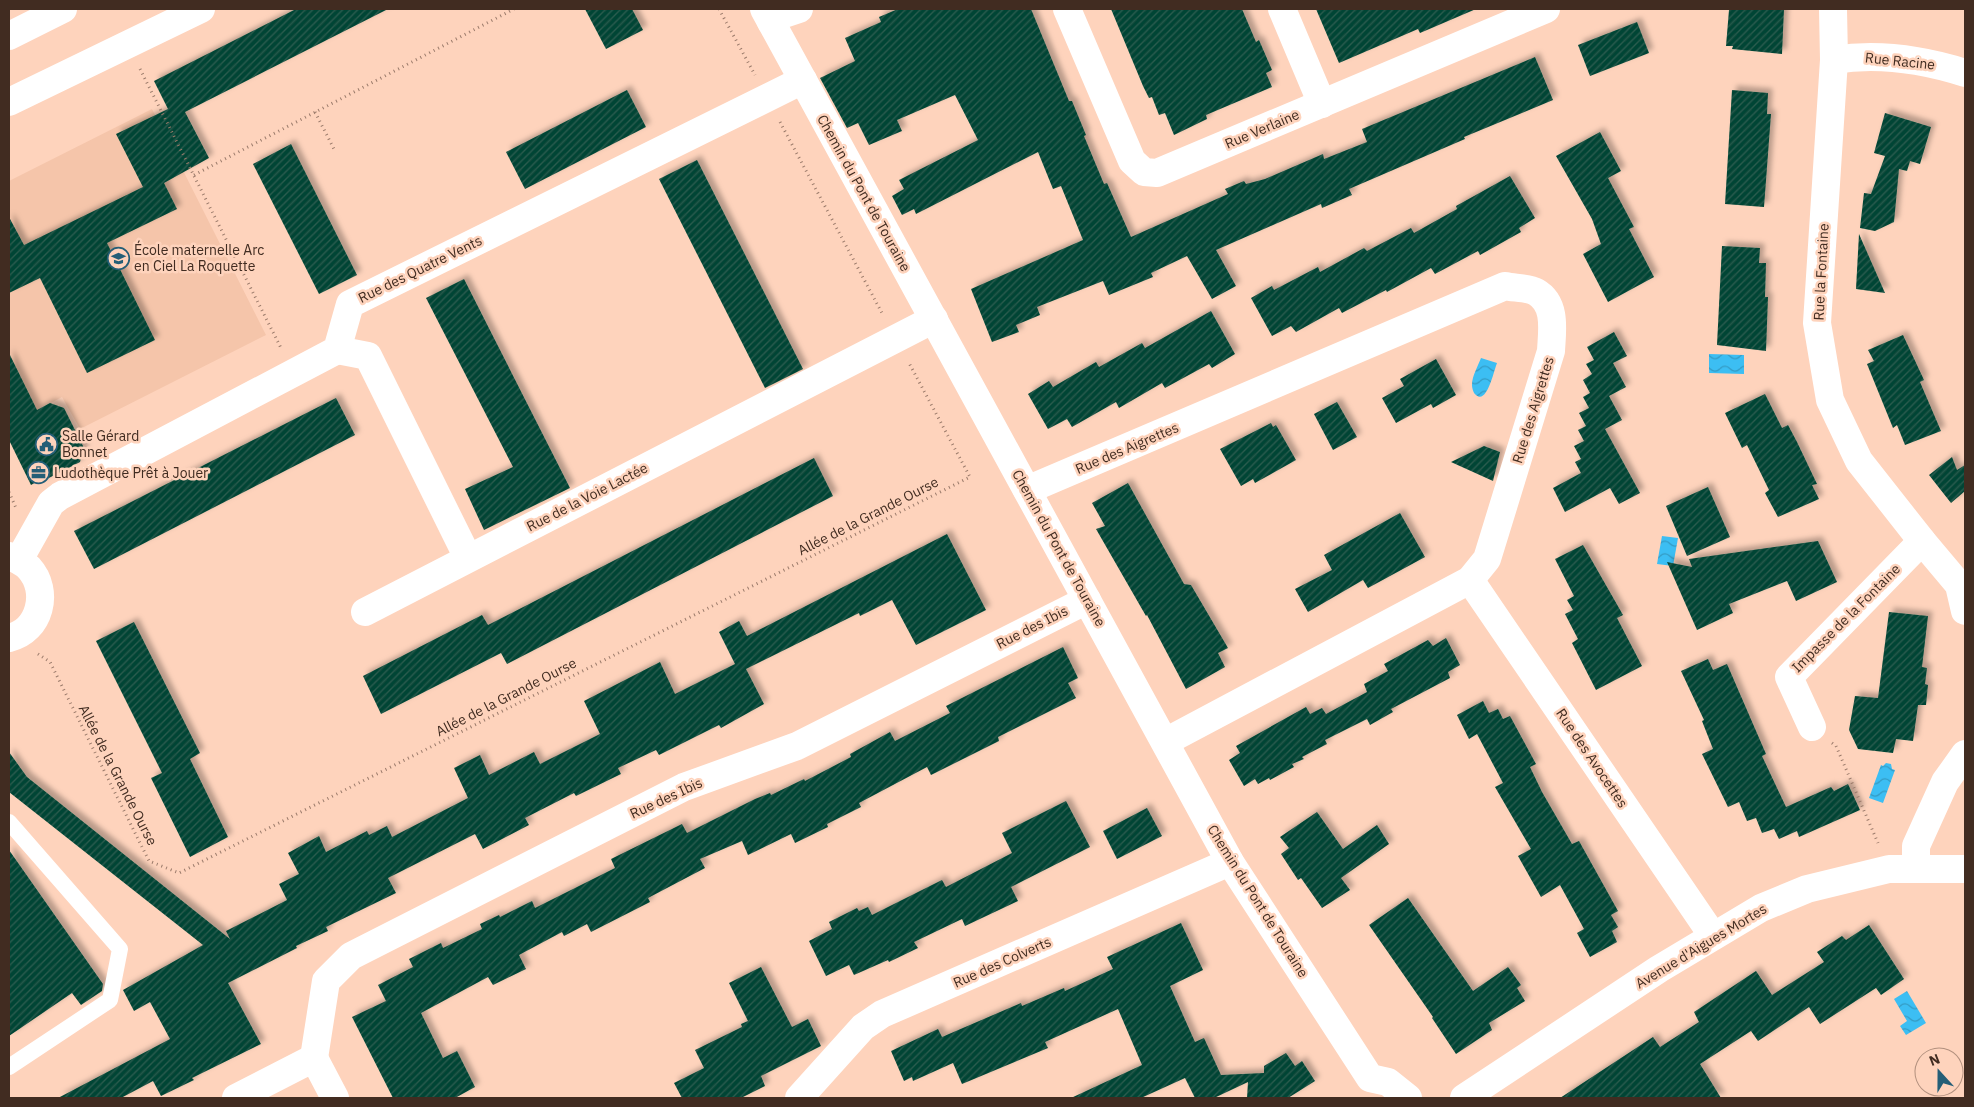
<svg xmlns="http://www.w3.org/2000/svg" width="1974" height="1107" viewBox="0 0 1974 1107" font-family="'IBM Plex Sans',sans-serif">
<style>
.built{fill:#f5c5aa}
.water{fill:url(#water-waves)}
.building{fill:url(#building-hatch);filter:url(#shadow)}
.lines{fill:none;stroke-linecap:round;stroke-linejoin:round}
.path{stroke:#9b7b6b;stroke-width:3;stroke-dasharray:1 4;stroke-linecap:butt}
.service{stroke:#fff;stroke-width:16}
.minor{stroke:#fff;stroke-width:28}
.primary{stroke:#fff;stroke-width:28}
.labels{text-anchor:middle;stroke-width:5;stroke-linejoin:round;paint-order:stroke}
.street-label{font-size:14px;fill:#412c21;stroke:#fed3bc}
.poi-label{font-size:14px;fill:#412c21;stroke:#fed3bc;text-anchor:start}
</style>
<defs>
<pattern id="water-waves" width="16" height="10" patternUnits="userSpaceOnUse" patternTransform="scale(1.25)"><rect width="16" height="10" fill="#3cbef3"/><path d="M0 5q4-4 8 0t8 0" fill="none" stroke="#349bc4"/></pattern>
<pattern id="building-hatch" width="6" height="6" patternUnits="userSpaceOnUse" patternTransform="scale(1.25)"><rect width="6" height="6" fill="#044535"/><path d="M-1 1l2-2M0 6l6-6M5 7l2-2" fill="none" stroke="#2b5e50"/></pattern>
<filter id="shadow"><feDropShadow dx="4.5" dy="-4.5" stdDeviation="2.5" flood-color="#0004"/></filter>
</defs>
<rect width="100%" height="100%" fill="#fed3bc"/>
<polygon class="built" points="152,109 266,335 80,429 62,397 9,425 9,181"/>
<g class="water">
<polygon points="1709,354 1744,355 1744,374 1709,373"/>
<path d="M1481,358L1497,363C1494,370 1487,405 1476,395C1473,393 1472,387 1472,385C1472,376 1478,366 1481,358Z"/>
<polygon points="1662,536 1678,538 1673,566 1657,564"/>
<polygon points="1886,763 1891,764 1892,769 1895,770 1883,803 1869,798 1881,765 1883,766"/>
<polygon points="1907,991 1926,1023 1906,1035 1900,1026 1907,1021 1894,999"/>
</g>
<g class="building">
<polygon points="296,9 388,9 185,112 209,158 164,183 177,209 107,243 155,340 87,373 40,278 9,293 9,217 24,245 143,187 116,134 168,109 154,81"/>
<polygon points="585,9 632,9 643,30 606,49"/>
<polygon points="898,9 1031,9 1069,101 1072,101 1086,135 1084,136 1104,184 1107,183 1131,237 1228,194 1225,189 1244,181 1246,184 1265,179 1323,154 1324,159 1367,142 1362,129 1535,57 1553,100 1464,137 1465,139 1349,189 1352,195 1322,208 1321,204 1216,250 1236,286 1212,299 1187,256 1151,273 1153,277 1109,295 1103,281 1037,307 1040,315 1016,325 1019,332 992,342 971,289 1083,240 1061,186 1053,189 1038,152 916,214 914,209 902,215 892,196 904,189 899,180 978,140 955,95 897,120 902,131 869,145 858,123 847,128 820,78 855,61 845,38 881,22 879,17"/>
<polygon points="1111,9 1242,9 1256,42 1259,40 1272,70 1266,73 1272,87 1206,115 1207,119 1174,135 1165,113 1159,115 1152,97 1149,98 1143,86"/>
<polygon points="1316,9 1476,9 1420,33 1418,29 1339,63"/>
<polygon points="1735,9 1784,9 1782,54 1732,49 1733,46 1726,46 1729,10"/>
<polygon points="1637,22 1649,53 1590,76 1578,45"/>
<polygon points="627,90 646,127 525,189 506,152"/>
<polygon points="1732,90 1768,93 1767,114 1771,114 1764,207 1725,204"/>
<polygon points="1885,113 1931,127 1920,164 1910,161 1907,171 1899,169 1894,222 1875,231 1860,228 1864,193 1871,194 1885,156 1874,153"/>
<polygon points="1600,132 1621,171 1608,178 1634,227 1629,229 1654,277 1608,302 1583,254 1601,244 1592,219 1556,156"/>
<polygon points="291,144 357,275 319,294 253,164"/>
<polygon points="697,160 803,369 765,388 659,179"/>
<polygon points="1510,176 1535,218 1519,228 1521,232 1480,255 1478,251 1435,274 1431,268 1387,292 1386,290 1342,313 1339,308 1296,332 1291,326 1272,336 1251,298 1272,286 1274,290 1318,267 1320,272 1364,248 1367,251 1411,228 1414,233 1457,209 1456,206"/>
<polygon points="1859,234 1885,293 1856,289"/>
<polygon points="1722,246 1760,248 1759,263 1766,263 1765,297 1768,297 1766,351 1717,345"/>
<polygon points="464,279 570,488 484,530 465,489 513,467 426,298"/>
<polygon points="1211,311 1235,354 1212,368 1209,364 1165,388 1162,383 1119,408 1116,402 1072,427 1067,419 1048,429 1028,394 1049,381 1053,387 1096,362 1099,367 1142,343 1145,348"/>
<polygon points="1614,332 1627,356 1613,363 1626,387 1609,396 1622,420 1605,429 1640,493 1619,504 1610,488 1565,512 1553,488 1581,473 1575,462 1581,459 1574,446 1584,441 1578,430 1586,426 1579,413 1589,408 1583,397 1590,393 1583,380 1592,374 1586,364 1594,360 1587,347"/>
<polygon points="1903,335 1924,380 1920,382 1941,431 1905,445 1897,425 1893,428 1867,364 1874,361 1868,350"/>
<polygon points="9,353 37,410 50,403 64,408 84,448 80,462 41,482 40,480 31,485 9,440"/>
<polygon points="1436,359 1456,395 1433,408 1431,404 1396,423 1382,398 1404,386 1400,379"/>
<polygon points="1765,394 1782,428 1788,425 1797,442 1817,484 1812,485 1819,499 1778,517 1765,493 1769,490 1747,445 1742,448 1725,413"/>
<polygon points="336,398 355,435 94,569 74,531"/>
<polygon points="1337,402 1357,437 1333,450 1314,414"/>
<polygon points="1271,423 1273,427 1276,425 1296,460 1255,483 1253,479 1241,486 1220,449"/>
<polygon points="1484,446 1500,452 1493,481 1451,462"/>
<polygon points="1952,457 1957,470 1965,465 1965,491 1951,503 1929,475"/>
<polygon points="814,458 833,496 507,664 501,653 381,714 363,676 482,615 488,625"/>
<polygon points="1128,483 1184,584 1191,585 1228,648 1218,653 1225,667 1186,689 1147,615 1146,616 1096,529 1105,526 1092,503"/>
<polygon points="1708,487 1730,537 1687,556 1666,506"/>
<polygon points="1400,513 1425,557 1368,588 1363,580 1308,612 1295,589 1332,570 1324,555"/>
<polygon points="947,534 986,610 916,645 892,600 860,616 859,613 746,669 764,704 721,728 719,725 659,755 656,750 618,768 621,774 576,796 574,793 525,818 529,825 483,849 475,834 388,878 396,893 326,927 328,931 296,946 297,948 228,983 261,1044 192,1078 194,1080 161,1096 153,1081 121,1098 58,1098 170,1039 150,1002 134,1011 123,990 203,945 9,792 9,752 27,777 230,939 226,931 287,900 279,884 299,874 288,853 319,836 326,852 367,831 369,835 387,826 392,837 468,798 454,768 480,755 489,775 534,752 540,764 600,734 584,701 660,662 675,694 735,664 719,632 739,621 747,636"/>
<polygon points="1818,541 1837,582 1796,601 1787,581 1729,604 1733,613 1697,630 1667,562 1692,567 1689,559"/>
<polygon points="1583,545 1623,615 1617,618 1642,666 1596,690 1572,643 1578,639 1565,614 1573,610 1567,600 1574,596 1555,559"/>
<polygon points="1889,612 1928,616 1922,667 1927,668 1925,684 1928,685 1926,705 1918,705 1913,741 1896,739 1893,753 1858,749 1849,730 1855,696 1878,698"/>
<polygon points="134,622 200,753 190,759 228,837 190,857 151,778 162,773 96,641"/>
<polygon points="1446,638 1460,665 1448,672 1450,678 1391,709 1393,712 1370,725 1367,719 1325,740 1327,744 1302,757 1304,759 1292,764 1294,767 1270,780 1269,778 1258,784 1255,779 1244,786 1229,760 1240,753 1236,746 1306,707 1310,714 1322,708 1326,714 1367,692 1364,684 1388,671 1384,664 1428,640 1433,646"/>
<polygon points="1063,647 1078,678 1068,683 1076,698 998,737 999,741 931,775 927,767 859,803 861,807 827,824 828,827 795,843 791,834 748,855 742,841 700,859 705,868 648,898 650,902 591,932 587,924 564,936 562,932 519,955 526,969 493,985 488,977 421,1013 443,1058 457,1051 475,1087 455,1098 393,1098 352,1017 386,1001 378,985 413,967 409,959 441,943 443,948 482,929 480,924 499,915 500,917 532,901 535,908 615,868 611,859 682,824 687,833 755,799 770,793 771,795 804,779 805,781 851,757 850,754 890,732 895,741 950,713 946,706"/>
<polygon points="1708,659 1713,670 1727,664 1766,754 1762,756 1786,807 1831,787 1834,791 1848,784 1860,810 1799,837 1797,831 1779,839 1774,829 1762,833 1756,818 1747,821 1739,802 1728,807 1702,754 1713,749 1702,721 1704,720 1681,671"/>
<polygon points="1483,701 1489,713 1498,709 1503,719 1510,716 1536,764 1530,767 1542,792 1572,844 1579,841 1618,911 1611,915 1618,927 1612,931 1617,942 1590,957 1577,933 1584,929 1560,885 1541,897 1518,856 1531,849 1495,787 1503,783 1477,734 1469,739 1457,715"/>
<polygon points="1066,801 1090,847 1011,887 1018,901 965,926 962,919 914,942 918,948 889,962 888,960 854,975 849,965 826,976 809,941 832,929 829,922 857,908 859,911 868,907 872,915 942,880 946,887 1012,853 1002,833"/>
<polygon points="1147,808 1162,836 1117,859 1103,831"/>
<polygon points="1317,812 1343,849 1377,825 1389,844 1341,878 1350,890 1322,908 1301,878 1298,880 1281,854 1289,848 1280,837"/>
<polygon points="9,850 103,984 102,991 81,1005 72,993 9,1036"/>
<polygon points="1408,898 1473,991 1508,967 1521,985 1517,988 1525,1001 1489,1023 1492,1030 1456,1054 1432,1018 1433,1017 1369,925"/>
<polygon points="1181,923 1203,970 1170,986 1195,1042 1204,1038 1221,1075 1264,1073 1264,1066 1286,1053 1295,1066 1302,1061 1315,1081 1288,1098 1247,1098 1248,1082 1214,1098 1195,1098 1185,1078 1141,1098 1071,1098 1142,1065 1118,1009 1045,1042 1048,1048 962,1084 953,1063 913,1081 912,1077 904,1081 891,1051 938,1029 942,1037 1021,1003 1022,1006 1064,988 1065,991 1113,969 1107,957"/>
<polygon points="1869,925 1904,979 1881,995 1876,988 1820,1024 1809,1007 1758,1041 1751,1031 1700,1064 1721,1098 1560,1098 1653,1037 1660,1047 1699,1022 1694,1012 1756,971 1772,995 1824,962 1817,952 1842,936 1846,940"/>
<polygon points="761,967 792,1027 808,1019 821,1046 761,1076 765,1086 741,1098 682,1098 674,1083 704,1068 695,1050 742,1027 741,1024 748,1021 729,983"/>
</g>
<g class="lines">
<g class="path">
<polyline points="719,9 755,75"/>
<polyline points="140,69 282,350"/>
<polyline points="315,112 334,149"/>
<polyline points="780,122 883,315"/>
<polyline points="194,175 514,9"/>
<polyline points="9,492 16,508"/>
<polyline points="38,654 50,662 149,861 179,873 970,477 909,363"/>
<polyline points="1832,743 1836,746 1878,843"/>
</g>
<polyline class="service" points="9,822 120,949 110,1000 9,1067"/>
<g class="minor">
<polyline points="764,9 1230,862 1370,1078 1388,1082 1408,1098"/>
<polyline points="1067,9 1132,161 1144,172 1157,173 1546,9"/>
<polyline points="1282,9 1322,104"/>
<polyline points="1833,9 1834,60 1817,323 1830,400 1859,461 1922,541 1959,585 1965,611"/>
<polyline points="771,22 781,15 799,9"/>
<path d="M1834,60C1877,53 1924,60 1965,73"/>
<polyline points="9,102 201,9"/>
<polyline points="337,350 368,356 468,558"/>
<path d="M1027,490L1505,286C1514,288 1529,288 1536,292C1557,304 1552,331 1551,351L1487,559L1470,580L1165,742"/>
<path d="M9,556C16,559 23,562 29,568C50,591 40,631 9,638"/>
<polyline points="19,560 51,503 60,496 337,350 350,304 803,80"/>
<polyline points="1470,580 1713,936"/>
<polyline points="365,612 934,319"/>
<polyline points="1812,727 1789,677 1922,541"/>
<polyline points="1916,868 1916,846 1945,782 1965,754"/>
<polyline points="314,1058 326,981 351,956 684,787 797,746 1087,600"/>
<polyline points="236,1098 314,1058 335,1098"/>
<polyline points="799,1098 863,1027 882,1014 1230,862"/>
<polyline points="1464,1098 1659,969 1761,908 1807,889 1889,869 1965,869"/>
</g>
<polyline class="primary" points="9,36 63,9"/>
</g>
<defs>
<symbol id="school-ring" viewBox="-11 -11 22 22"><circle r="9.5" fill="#fed3bc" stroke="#245e77" stroke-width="1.5"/><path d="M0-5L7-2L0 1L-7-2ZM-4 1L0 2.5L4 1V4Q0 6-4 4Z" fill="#245e77"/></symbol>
<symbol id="civic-ring" viewBox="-11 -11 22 22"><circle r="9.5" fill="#fed3bc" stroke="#245e77" stroke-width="1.5"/><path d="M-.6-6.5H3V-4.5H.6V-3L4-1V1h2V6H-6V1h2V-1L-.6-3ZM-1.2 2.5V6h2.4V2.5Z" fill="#245e77"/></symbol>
<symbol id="office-ring" viewBox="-11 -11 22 22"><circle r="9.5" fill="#fed3bc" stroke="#245e77" stroke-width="1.5"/><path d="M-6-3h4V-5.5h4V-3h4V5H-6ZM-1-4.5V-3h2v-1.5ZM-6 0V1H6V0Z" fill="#245e77"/></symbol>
</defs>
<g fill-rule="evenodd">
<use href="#school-ring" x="106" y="246" width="25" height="25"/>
<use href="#civic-ring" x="34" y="432" width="25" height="25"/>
<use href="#office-ring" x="26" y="460" width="25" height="25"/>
</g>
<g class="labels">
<g class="street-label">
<text transform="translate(1900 61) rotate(6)" y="5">Rue Racine</text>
<text transform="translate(1262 129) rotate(-23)" y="5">Rue Verlaine</text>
<text transform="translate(864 193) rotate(61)" y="5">Chemin du Pont de Touraine</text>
<text transform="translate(420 269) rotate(-26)" y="5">Rue des Quatre Vents</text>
<text transform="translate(1821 272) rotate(-87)" y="5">Rue la Fontaine</text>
<text transform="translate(1533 410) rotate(-73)" y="5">Rue des Aigrettes</text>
<text transform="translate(1127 448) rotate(-23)" y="5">Rue des Aigrettes</text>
<text transform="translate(587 497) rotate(-27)" y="5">Rue de la Voie Lactée</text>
<text transform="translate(868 516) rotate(-27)" y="5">Allée de la Grande Ourse</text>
<text transform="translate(1059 548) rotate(61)" y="5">Chemin du Pont de Touraine</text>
<text transform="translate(1846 618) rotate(-45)" y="5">Impasse de la Fontaine</text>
<text transform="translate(1032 627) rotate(-27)" y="5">Rue des Ibis</text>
<text transform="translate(506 697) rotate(-27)" y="5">Allée de la Grande Ourse</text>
<text transform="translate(1592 758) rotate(56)" y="5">Rue des Avocettes</text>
<text transform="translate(118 775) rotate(63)" y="5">Allée de la Grande Ourse</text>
<text transform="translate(666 798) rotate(-25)" y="5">Rue des Ibis</text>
<text transform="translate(1258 901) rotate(58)" y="5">Chemin du Pont de Touraine</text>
<text transform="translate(1701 946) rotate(-31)" y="5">Avenue d'Aigues Mortes</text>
<text transform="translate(1002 962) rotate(-24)" y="5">Rue des Colverts</text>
</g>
<g class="poi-label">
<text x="134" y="255">École maternelle Arc<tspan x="134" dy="16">en Ciel La Roquette</tspan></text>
<text x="62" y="441">Salle Gérard<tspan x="62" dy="16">Bonnet</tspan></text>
<text x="54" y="478">Ludothèque Prêt à Jouer</text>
</g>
</g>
<rect width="1974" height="1107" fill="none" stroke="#412c21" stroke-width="20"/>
<g transform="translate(1939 1072) rotate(339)"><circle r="24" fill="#fed3bc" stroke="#b2907e"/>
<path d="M0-4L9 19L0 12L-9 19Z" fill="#245e77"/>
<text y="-8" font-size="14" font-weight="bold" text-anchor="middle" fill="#412c21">N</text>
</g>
</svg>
